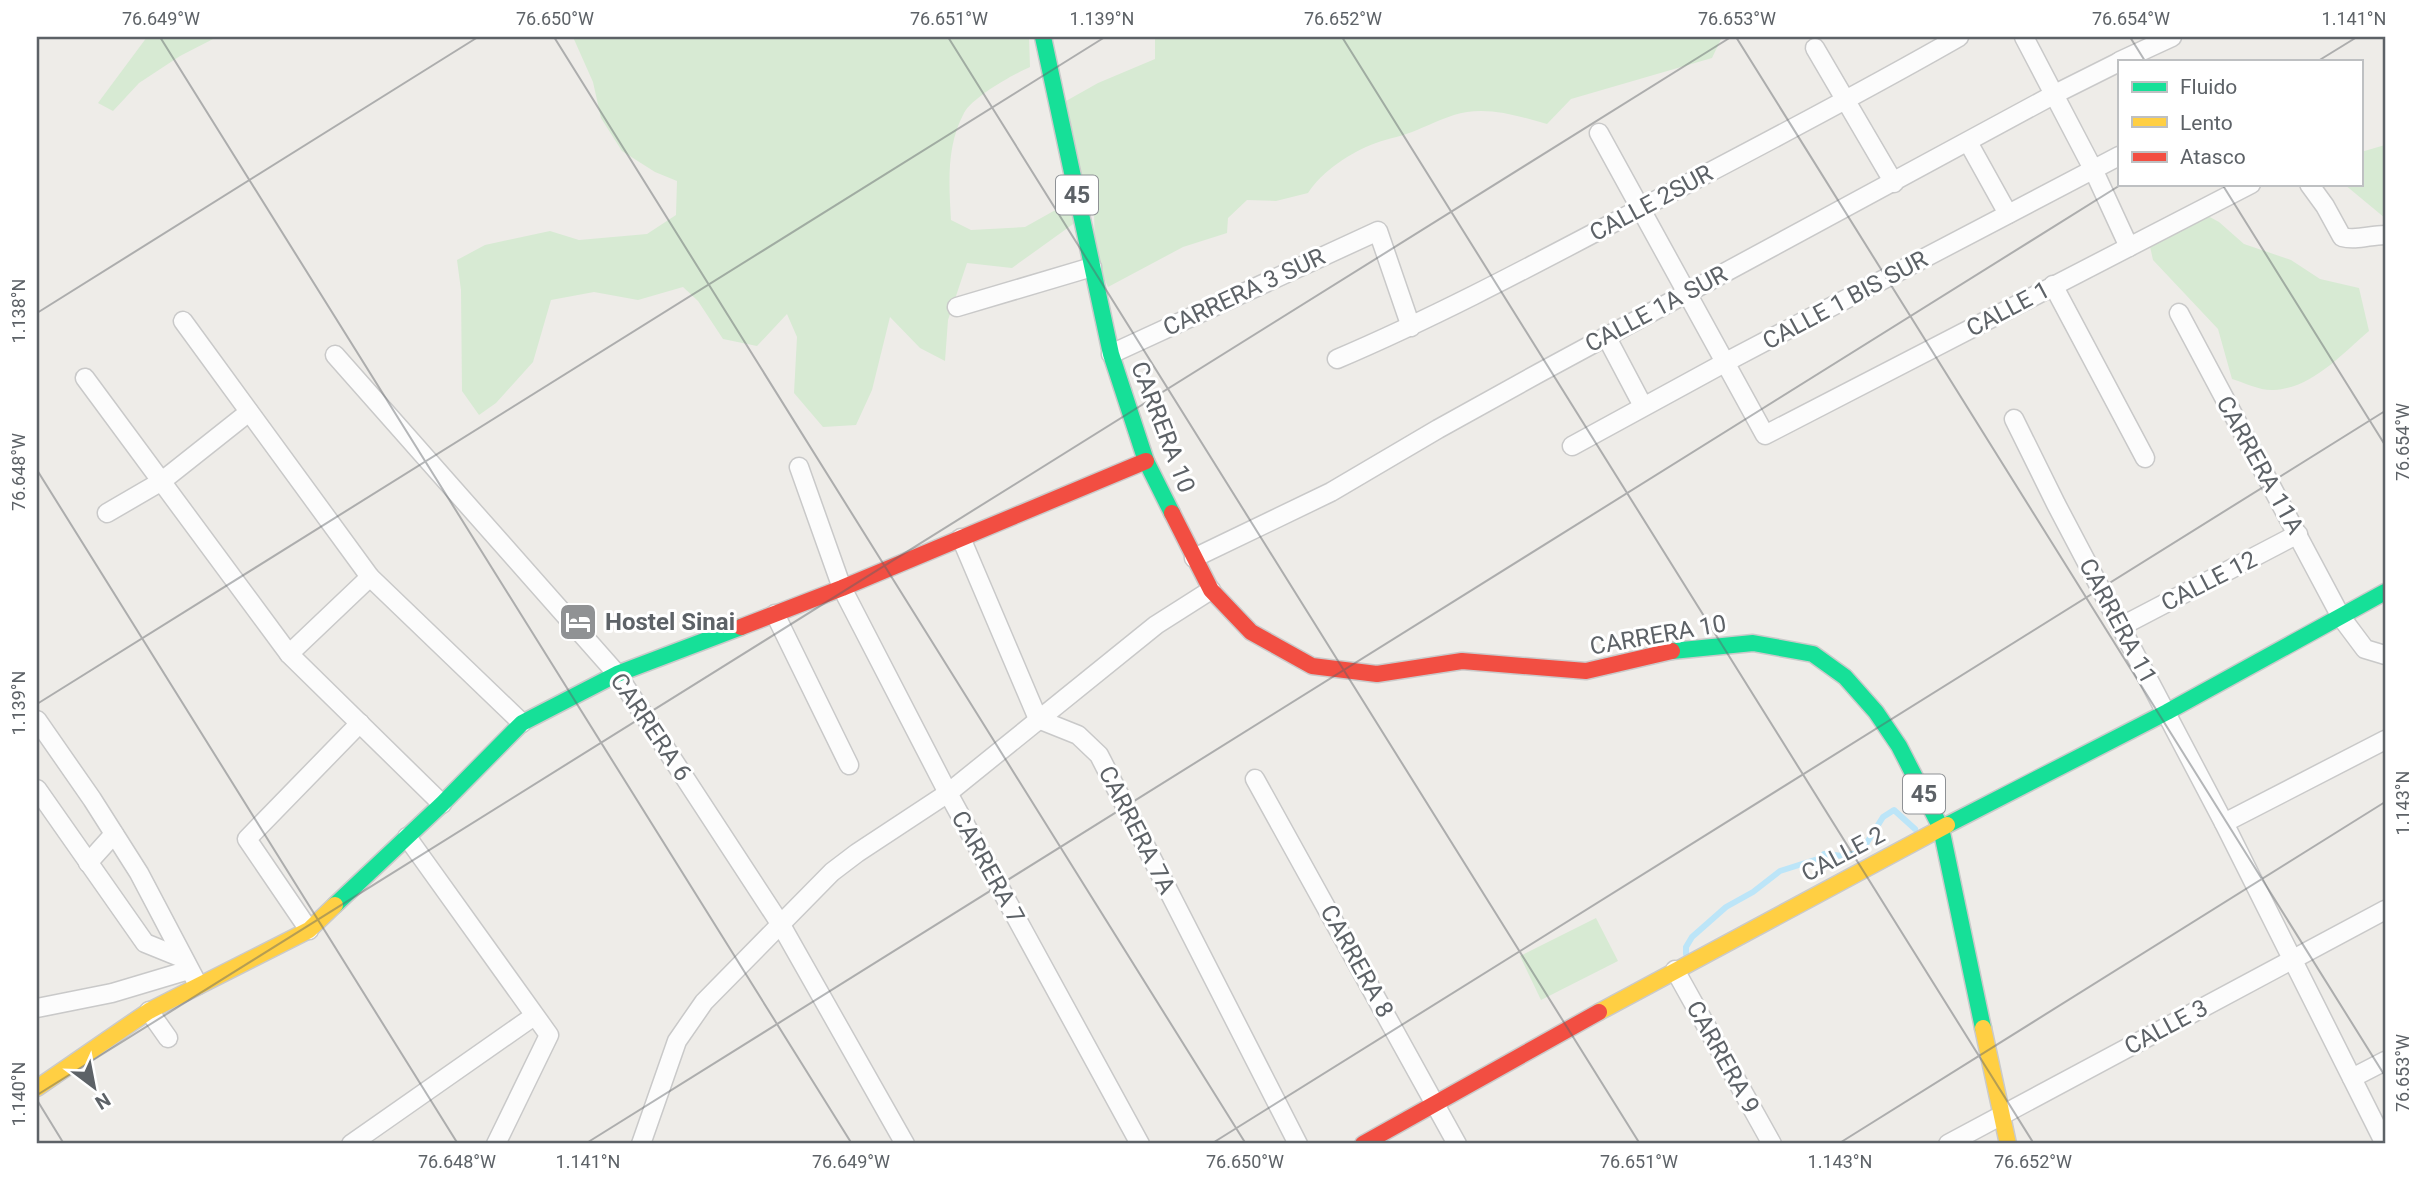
<svg xmlns="http://www.w3.org/2000/svg" width="2422" height="1181" viewBox="0 0 2422 1181" font-family="Roboto,sans-serif">
<style>
.green{fill:#d7ead3}
.lines{fill:none;stroke-linecap:round;stroke-linejoin:round}
.stream{stroke:#bce5f8;stroke-width:6}
.street-casing{stroke:#c9c9c9;stroke-width:21}
.fast-casing{stroke:#cacaca;stroke-width:19}
.slow-casing{stroke:#cacaca;stroke-width:19}
.jam-casing{stroke:#cacaca;stroke-width:19}
.street{stroke:#fcfcfc;stroke-width:18}
.fast{stroke:#16e098;stroke-width:16}
.slow{stroke:#ffcf43;stroke-width:16}
.jam{stroke:#f24e42;stroke-width:16}
.ticks{fill:none;stroke:#5d6267;stroke-width:2;stroke-opacity:0.45}
.labels{text-anchor:middle;stroke-width:6;stroke-linejoin:round;paint-order:stroke}
.shield{fill:#fff;stroke:#8e9195;stroke-width:2}
.shield-label{font-size:23px;font-weight:bold;fill:#5d6267}
.street-label{font-size:24px;fill:#5d6267;stroke:#fff}
.poi-label{font-size:24px;font-weight:bold;fill:#5d6267;stroke:#fff;text-anchor:start}
.neatline{fill:none;stroke:#5d6267;stroke-width:2.5}
.ticks-label{font-size:18px;text-anchor:middle;fill:#5d6267}
</style>
<rect width="100%" height="100%" fill="#eeece8"/>
<g class="green">
<polygon points="147,37 217,37 180,56 139,83 113,111 98,103"/>
<path d="M573,37H1029L1030,67C1012,75 973,97 964,113C946,146 949,185 951,220L971,230L1025,227L1059,208L1083,181L1066,101L1098,83L1155,59V37H1722L1712,58L1571,99L1547,124C1522,117 1494,108 1467,112C1449,115 1434,123 1417,130C1404,136 1389,138 1376,143C1351,152 1322,171 1308,193L1276,201L1247,200L1228,218L1227,233L1183,247L1108,287L1095,258L1094,209L1012,268L967,263L948,320L945,361L920,348L890,317L872,390L856,425L823,427L794,393L797,337L787,314L757,346L723,339L698,301L683,287L638,300L594,292L551,300L533,362L496,403L479,415L462,391L461,290L457,260L485,245L550,231L579,240L647,234L676,215L677,181L655,172L622,151L601,118L593,82Z"/>
<polygon points="2385,145 2385,218 2344,184 2361,184 2361,152"/>
<path d="M2206,215L2219,222L2244,244L2291,260L2320,279L2359,288L2369,331C2341,355 2312,388 2274,390C2261,391 2245,383 2232,379L2218,329L2153,260L2149,242Z"/>
<polygon points="1596,918 1618,961 1541,1000 1520,956"/>
</g>
<g class="lines">
<polyline class="stream" points="1686,954 1686,947 1692,937 1726,907 1753,892 1780,871 1821,858 1824,854 1843,856 1861,852 1883,817 1894,810 1915,829"/>
<defs>
<g id="street">
<polyline points="2024,37 2093,169 2129,247"/>
<polyline points="1815,48 1894,183"/>
<polyline points="2120,61 2172,37"/>
<polyline points="1599,133 1765,435 2251,184"/>
<polyline points="1968,142 2008,214"/>
<path d="M2309,184L2325,206L2342,237C2356,241 2370,235 2385,235"/>
<polyline points="2053,285 2145,458"/>
<polyline points="957,307 1092,267"/>
<polyline points="2179,313 2341,617 2365,649 2385,655"/>
<polyline points="183,321 370,577 522,723"/>
<polyline points="1606,336 1643,406"/>
<polyline points="1111,354 1378,231 1411,327"/>
<polyline points="335,355 617,674 781,925 905,1144"/>
<path d="M1337,359C1438,316 1535,264 1632,213C1742,155 1851,99 1959,37"/>
<polyline points="85,378 289,654 442,804"/>
<polyline points="2014,419 2056,504 2224,823 2385,1144"/>
<polyline points="1572,446 1726,362 2119,156"/>
<polyline points="799,467 842,588 948,793 1140,1144"/>
<polyline points="107,513 162,481 249,412"/>
<polyline points="961,538 1038,719 1078,735 1099,755 1298,1144"/>
<polyline points="1194,558 1331,492 1438,429 1539,373 2055,94 2119,62"/>
<polyline points="775,614 849,765"/>
<polyline points="2120,627 2298,534"/>
<polyline points="289,654 370,577"/>
<polyline points="37,720 92,799 139,873 198,985"/>
<polyline points="1255,779 1457,1144"/>
<polyline points="37,789 145,943 182,958"/>
<polyline points="2224,823 2385,740"/>
<polyline points="407,837 549,1035 496,1144"/>
<polyline points="88,863 114,834"/>
<polyline points="309,930 247,839 360,723"/>
<polyline points="1675,970 1772,1144"/>
<polyline points="37,1008 112,993 189,970"/>
<polyline points="149,1011 168,1038"/>
<polyline points="2352,1078 2385,1061"/>
<polyline points="351,1144 534,1016"/>
<polyline points="641,1144 677,1041 704,1002 832,872 857,853 948,793 1156,625 1211,590"/>
<polyline points="1948,1144 2385,910"/>
</g>
<g id="fast">
<polyline points="1043,37 1111,354 1146,461 1172,513"/>
<polyline points="1672,651 1753,643 1813,654 1845,677 1876,712 1899,746 1941,828 1983,1028"/>
<polyline points="1947,825 2167,712 2385,592"/>
<polyline points="335,905 442,804 522,723 617,674 741,627"/>
</g>
<g id="slow">
<polyline points="1599,1012 1947,825"/>
<polyline points="1983,1028 2008,1144"/>
<polyline points="37,1088 149,1011 309,930 335,905"/>
</g>
<g id="jam">
<polyline points="1172,513 1211,590 1251,632 1312,666 1377,674 1462,661 1586,671 1672,651"/>
<polyline points="741,627 842,588 1146,461"/>
<polyline points="1363,1144 1599,1012"/>
</g>
</defs>
<use href="#street" class="street-casing"/>
<use href="#fast" class="fast-casing"/>
<use href="#slow" class="slow-casing"/>
<use href="#jam" class="jam-casing"/>
<use href="#street" class="street"/>
<use href="#fast" class="fast"/>
<use href="#slow" class="slow"/>
<use href="#jam" class="jam"/>
</g>
<path class="ticks" d="M160,37L852,1144M554,37L1246,1144M948,37L1640,1144M1342,37L2034,1144M1736,37L2385,1076M2130,37L2145,61M2318,61L2357,37M2222,184L2385,445M37,313L478,37M37,470L458,1144M37,704L1105,37M37,1095L1731,37M37,1100L64,1144M585,1144L2122,184M1211,1144L2385,411M1838,1144L2385,802"/>
<defs>
<symbol id="hotel-square" viewBox="-11 -11 22 22"><rect x="-9" y="-9" width="18" height="18" rx="4" fill="#909294" stroke="#fff"/><path d="M-6-4.5h1.5V1H6V5H4.5V3h-9V5H-6ZM-4 0a1.8 1.8 0 1 1 3.6 0ZM.5 0V-2.5h3Q6-2.5 6 0Z" fill="#fff"/></symbol>
</defs>
<g fill-rule="evenodd">
<use href="#hotel-square" x="556" y="600" width="44" height="44"/>
</g>
<g class="labels">
<g class="shield">
<rect x="1056" y="175.5" width="42" height="39" rx="5"/>
<rect x="1903" y="774.5" width="42" height="39" rx="5"/>
</g>
<g class="shield-label">
<text x="1077" y="203">45</text>
<text x="1924" y="802">45</text>
</g>
<g class="street-label">
<text transform="translate(1651 203) rotate(-28)" y="8">CALLE 2SUR</text>
<text transform="translate(1244 292) rotate(-25)" y="8">CARRERA 3 SUR</text>
<text transform="translate(1845 300) rotate(-28)" y="8">CALLE 1 BIS SUR</text>
<text transform="translate(1656 309) rotate(-28)" y="8">CALLE 1A SUR</text>
<text transform="translate(2008 309) rotate(-28)" y="8">CALLE 1</text>
<text transform="translate(1163 427) rotate(69)" y="8">CARRERA 10</text>
<text transform="translate(2260 465) rotate(61)" y="8">CARRERA 11A</text>
<text transform="translate(2209 581) rotate(-27)" y="8">CALLE 12</text>
<text transform="translate(2118 621) rotate(62)" y="8">CARRERA 11</text>
<text transform="translate(1658 635) rotate(-10)" y="8">CARRERA 10</text>
<text transform="translate(651 727) rotate(56)" y="8">CARRERA 6</text>
<text transform="translate(1137 830) rotate(63)" y="8">CARRERA 7A</text>
<text transform="translate(1843 854) rotate(-28)" y="8">CALLE 2</text>
<text transform="translate(988 867) rotate(61)" y="8">CARRERA 7</text>
<text transform="translate(1357 961) rotate(61)" y="8">CARRERA 8</text>
<text transform="translate(2166 1027) rotate(-28)" y="8">CALLE 3</text>
<text transform="translate(1723 1057) rotate(61)" y="8">CARRERA 9</text>
</g>
<g class="poi-label">
<text x="605" y="630">Hostel Sinai</text>
</g>
</g>
<rect width="2422" height="1181" fill="none" stroke="#ffffff" stroke-width="77"/>
<rect x="2118" y="60" width="245" height="126" fill="#ffffff" stroke="#bec0c2" stroke-width="2"/>
<rect x="2132" y="82" width="35" height="10" fill="#16e098" stroke="#bec0c2" stroke-width="2"/>
<text x="2180" y="94" font-size="21" fill="#5d6267">Fluido</text>
<rect x="2132" y="117" width="35" height="10" fill="#ffcf43" stroke="#bec0c2" stroke-width="2"/>
<text x="2180" y="130" font-size="21" fill="#5d6267">Lento</text>
<rect x="2132" y="152" width="35" height="10" fill="#f24e42" stroke="#bec0c2" stroke-width="2"/>
<text x="2180" y="164" font-size="21" fill="#5d6267">Atasco</text>
<g transform="translate(94 1087) rotate(148)" stroke="#ffffff" stroke-width="5" paint-order="stroke">
<path d="M0-5L12 26L0 18L-12 26Z" fill="#5d6267"/>
<text y="-10" font-size="19" font-weight="bold" text-anchor="middle" fill="#5d6267">N</text>
</g>
<rect x="38" y="38" width="2346" height="1104" class="neatline"/>
<g class="ticks-label">
<text x="161" y="25">76.649°W</text>
<text x="555" y="25">76.650°W</text>
<text x="949" y="25">76.651°W</text>
<text x="1102" y="25">1.139°N</text>
<text x="1343" y="25">76.652°W</text>
<text x="1737" y="25">76.653°W</text>
<text x="2131" y="25">76.654°W</text>
<text x="2354" y="25">1.141°N</text>
<text transform="translate(19 311) rotate(-90)" y="6">1.138°N</text>
<text transform="translate(2403 442) rotate(-90)" y="6">76.654°W</text>
<text transform="translate(19 472) rotate(-90)" y="6">76.648°W</text>
<text transform="translate(19 703) rotate(-90)" y="6">1.139°N</text>
<text transform="translate(2403 803) rotate(-90)" y="6">1.143°N</text>
<text transform="translate(2403 1073) rotate(-90)" y="6">76.653°W</text>
<text transform="translate(19 1094) rotate(-90)" y="6">1.140°N</text>
<text x="457" y="1168">76.648°W</text>
<text x="588" y="1168">1.141°N</text>
<text x="851" y="1168">76.649°W</text>
<text x="1245" y="1168">76.650°W</text>
<text x="1639" y="1168">76.651°W</text>
<text x="1840" y="1168">1.143°N</text>
<text x="2033" y="1168">76.652°W</text>
</g>
</svg>
